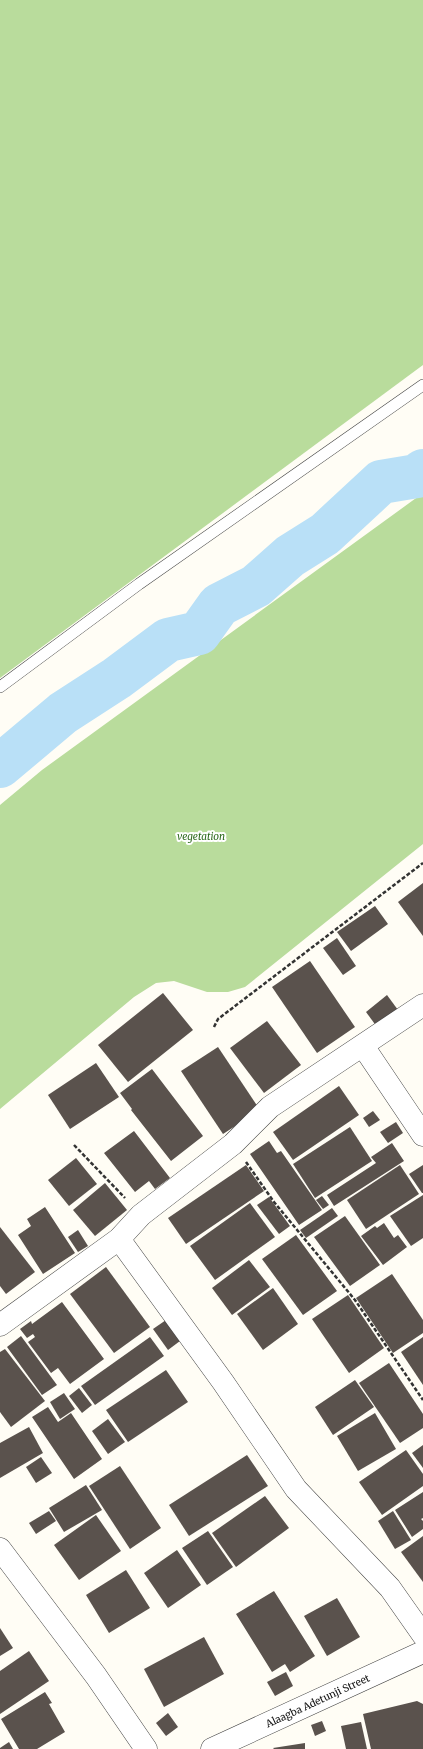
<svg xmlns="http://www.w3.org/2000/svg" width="423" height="1749" viewBox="0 0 423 1749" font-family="Merriweather,serif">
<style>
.forest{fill:#b9dc9c}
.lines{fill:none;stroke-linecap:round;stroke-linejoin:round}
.river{stroke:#b9e0f7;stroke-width:44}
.building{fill:#5a524d}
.lane-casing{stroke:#444;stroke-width:12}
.street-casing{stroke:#444;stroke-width:23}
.path{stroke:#333;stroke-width:2.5;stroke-dasharray:4 2;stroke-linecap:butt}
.lane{stroke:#fff;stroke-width:11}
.street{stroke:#fff;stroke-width:22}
.labels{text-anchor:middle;stroke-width:4;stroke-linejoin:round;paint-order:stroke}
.park-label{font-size:10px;font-style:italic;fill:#2f6b1f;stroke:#fff}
.street-label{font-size:10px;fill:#111;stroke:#fff}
</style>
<rect width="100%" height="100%" fill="#fffdf5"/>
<g class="forest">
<polygon points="0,0 423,0 423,365 0,678"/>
<polygon points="423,493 423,844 245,987 228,992 207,992 174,981 156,983 134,997 0,1109 0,805 42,770"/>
</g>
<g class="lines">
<polyline class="river" points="0,766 63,713 117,678 168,640 199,633 219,605 256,586 290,556 325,534 381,482 417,476 423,471"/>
</g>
<g class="building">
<polygon points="423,883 423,936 398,902"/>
<polygon points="375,906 388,924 351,951 337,932"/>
<polygon points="337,938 356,966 343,975 323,948"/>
<polygon points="310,961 355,1027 317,1053 272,987"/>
<polygon points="163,993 193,1030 128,1082 98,1045"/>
<polygon points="387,995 398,1010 377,1027 366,1012"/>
<polygon points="267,1021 301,1065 264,1093 230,1048"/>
<polygon points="218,1047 260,1110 223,1134 181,1071"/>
<polygon points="96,1063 119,1097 70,1129 48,1095"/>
<polygon points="152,1069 203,1136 171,1161 131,1110 132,1109 120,1093"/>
<polygon points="339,1086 359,1115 293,1160 273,1132"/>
<polygon points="373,1111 380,1120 369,1127 363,1118"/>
<polygon points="396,1122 403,1133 388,1143 380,1132"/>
<polygon points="350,1127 372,1161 315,1198 293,1164"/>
<polygon points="134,1131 170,1178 155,1189 149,1181 135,1192 104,1153"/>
<polygon points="269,1141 277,1153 281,1151 322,1210 299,1225 250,1154"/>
<polygon points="392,1143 404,1161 334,1206 327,1195 376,1163 371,1157"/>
<polygon points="76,1158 97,1184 69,1206 48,1180"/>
<polygon points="246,1165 264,1191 186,1244 168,1218"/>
<polygon points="400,1165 419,1194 366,1229 347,1200"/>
<polygon points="423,1165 423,1193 422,1193 409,1174"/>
<polygon points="105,1183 127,1210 95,1236 73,1210"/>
<polygon points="423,1195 423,1238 411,1246 390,1216"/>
<polygon points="322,1196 329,1205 323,1209 316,1200"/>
<polygon points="269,1197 290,1226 279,1234 257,1205"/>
<polygon points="250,1203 275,1237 215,1280 190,1246"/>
<polygon points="45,1207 75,1253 43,1274 18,1235 31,1226 27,1219"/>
<polygon points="332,1208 338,1216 306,1238 300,1230"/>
<polygon points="345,1216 380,1265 350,1286 314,1237"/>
<polygon points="384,1223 394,1238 398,1235 407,1247 383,1265 361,1236 375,1226 377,1228"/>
<polygon points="0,1227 35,1272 6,1294 0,1286"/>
<polygon points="78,1230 88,1246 78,1252 68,1237"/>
<polygon points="296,1235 337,1291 303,1315 262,1259"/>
<polygon points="249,1260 270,1287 232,1315 212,1288"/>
<polygon points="106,1267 150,1327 114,1353 70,1294"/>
<polygon points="392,1274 423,1320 423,1333 393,1353 356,1298"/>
<polygon points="273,1288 298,1324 263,1350 237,1314"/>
<polygon points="348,1295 384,1348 349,1373 312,1319"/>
<polygon points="62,1302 104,1359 70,1384 58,1368 51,1373 28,1342 35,1337 33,1334 27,1338 20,1329 31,1321 32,1324"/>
<polygon points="166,1320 180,1341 168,1350 153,1329"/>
<polygon points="21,1336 57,1385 42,1395 7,1347"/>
<polygon points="150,1337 164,1356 95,1405 81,1386"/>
<polygon points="423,1337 423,1385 401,1352"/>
<polygon points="5,1349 45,1401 11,1427 0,1412 0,1352"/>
<polygon points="389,1363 423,1414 423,1428 400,1443 359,1383"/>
<polygon points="166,1370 188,1402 128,1442 106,1410"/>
<polygon points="355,1380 374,1407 333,1435 315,1407"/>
<polygon points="79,1388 92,1405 82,1413 69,1396"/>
<polygon points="64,1393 75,1409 60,1419 50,1402"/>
<polygon points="48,1407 58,1422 71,1413 102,1459 74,1479 32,1417"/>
<polygon points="375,1413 396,1449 358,1471 337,1436"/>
<polygon points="108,1419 125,1442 108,1454 92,1431"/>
<polygon points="29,1427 43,1453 0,1478 0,1443"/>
<polygon points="423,1445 423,1468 412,1453"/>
<polygon points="406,1450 423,1474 423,1486 382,1515 359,1482"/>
<polygon points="247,1455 268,1486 189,1536 169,1505"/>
<polygon points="41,1457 52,1473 36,1483 26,1467"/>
<polygon points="120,1466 161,1528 130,1549 89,1486"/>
<polygon points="86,1485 102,1510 64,1532 49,1508"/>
<polygon points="423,1492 423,1518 421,1519 423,1521 423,1529 412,1537 395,1510"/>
<polygon points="265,1496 289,1528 236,1567 212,1533"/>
<polygon points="49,1511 56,1521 36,1534 29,1523"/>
<polygon points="393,1511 411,1540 395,1549 378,1521"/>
<polygon points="96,1515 121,1551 79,1580 54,1545"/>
<polygon points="208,1531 233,1567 207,1585 182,1548"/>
<polygon points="423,1536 423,1582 401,1552"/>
<polygon points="177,1550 201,1585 168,1608 144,1573"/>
<polygon points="126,1570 150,1608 109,1633 86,1595"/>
<polygon points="274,1591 315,1656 290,1672 285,1664 272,1672 236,1614"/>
<polygon points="337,1598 360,1637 327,1656 304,1616"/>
<polygon points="0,1628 13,1648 0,1656"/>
<polygon points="204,1637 224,1674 164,1707 144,1669"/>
<polygon points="29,1651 49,1681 0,1714 0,1671"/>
<polygon points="286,1672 293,1686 275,1696 267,1682"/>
<polygon points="45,1692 52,1703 49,1704 65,1732 37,1749 19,1749 1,1719"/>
<polygon points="417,1701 423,1704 423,1749 371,1749 363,1714"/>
<polygon points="168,1713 178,1727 166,1736 156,1723"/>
<polygon points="322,1721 326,1731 315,1736 311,1725"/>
<polygon points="361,1722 367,1749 346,1749 341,1726"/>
<polygon points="9,1742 13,1749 0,1749 0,1748"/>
<polygon points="305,1743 305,1749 274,1749 273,1748"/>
</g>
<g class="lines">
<defs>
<polyline id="lane" points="0,687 139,584 423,385"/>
<g id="street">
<polyline points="363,1046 423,1135"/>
<polyline points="119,1239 223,1382 296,1489 390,1588 423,1635"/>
<polyline points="0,1325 119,1239 141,1215 233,1144 270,1107 423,1005"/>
<polyline points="0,1549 96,1676 146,1749"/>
<path id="s1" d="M212,1749L423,1652"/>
</g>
</defs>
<use href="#lane" class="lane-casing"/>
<use href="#street" class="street-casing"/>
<g class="path">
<polyline points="214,1027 218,1019 423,863"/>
<polyline points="74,1145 125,1198"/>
<polyline points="246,1162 274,1202 355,1300 423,1400"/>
</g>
<use href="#lane" class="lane"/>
<use href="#street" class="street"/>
</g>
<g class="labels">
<g class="park-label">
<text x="201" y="840">vegetation</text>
</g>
<g class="street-label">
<text dy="4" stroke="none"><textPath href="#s1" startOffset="116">Alaagba Adetunji Street</textPath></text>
</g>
</g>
</svg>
